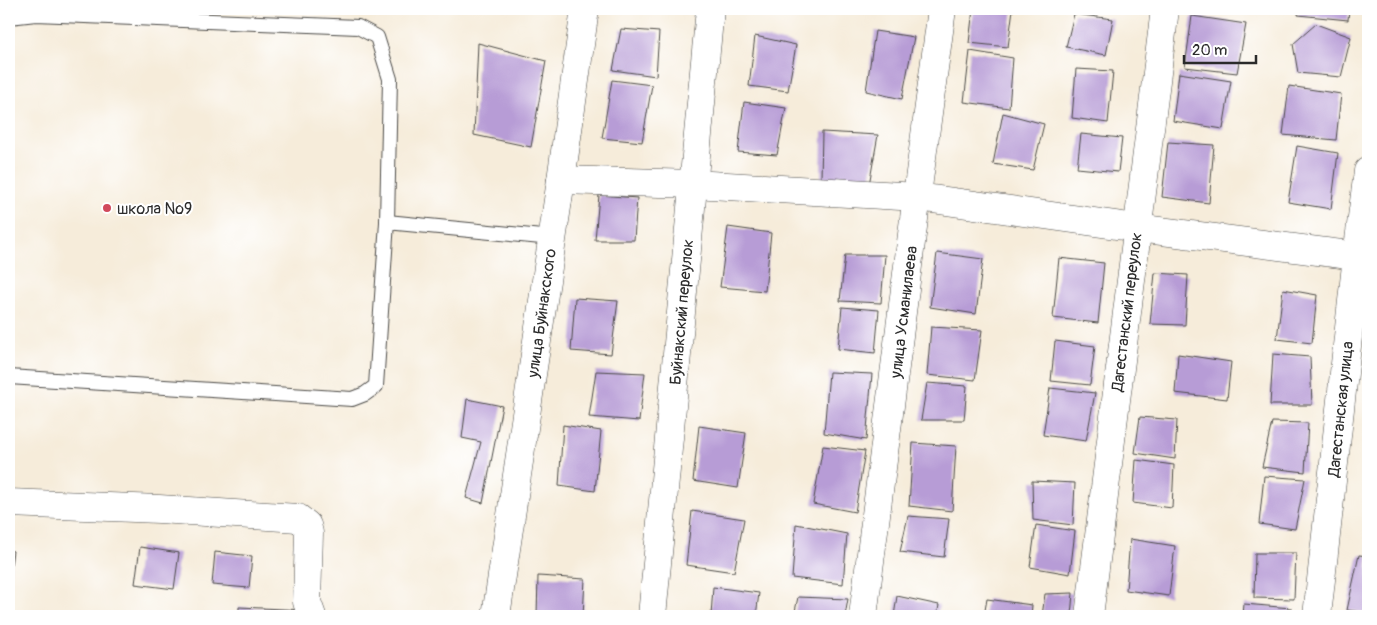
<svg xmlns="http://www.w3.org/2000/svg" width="1377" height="625" viewBox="0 0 1377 625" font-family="Pangolin,sans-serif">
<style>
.building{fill:#b79cd6}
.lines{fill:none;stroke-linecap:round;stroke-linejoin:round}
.lane-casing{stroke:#494845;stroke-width:16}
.street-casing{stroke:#494845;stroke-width:29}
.lane{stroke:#fff;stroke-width:14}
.street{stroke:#fff;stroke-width:28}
.poi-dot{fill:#d1495b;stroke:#fff;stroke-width:2}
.labels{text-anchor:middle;stroke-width:4;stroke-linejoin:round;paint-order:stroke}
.poi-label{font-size:16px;fill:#2b2b2b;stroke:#fff;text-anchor:start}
.street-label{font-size:16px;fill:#2b2b2b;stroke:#fff}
</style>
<rect width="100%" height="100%" fill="#fff"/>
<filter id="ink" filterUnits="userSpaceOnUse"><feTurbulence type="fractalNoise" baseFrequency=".02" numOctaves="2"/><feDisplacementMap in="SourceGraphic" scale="10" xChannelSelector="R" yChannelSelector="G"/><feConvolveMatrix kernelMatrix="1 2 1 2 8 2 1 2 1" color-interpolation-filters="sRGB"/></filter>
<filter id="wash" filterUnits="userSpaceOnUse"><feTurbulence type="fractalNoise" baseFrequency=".0096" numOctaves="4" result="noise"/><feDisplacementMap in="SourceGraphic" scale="20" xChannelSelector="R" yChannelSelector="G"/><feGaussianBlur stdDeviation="1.12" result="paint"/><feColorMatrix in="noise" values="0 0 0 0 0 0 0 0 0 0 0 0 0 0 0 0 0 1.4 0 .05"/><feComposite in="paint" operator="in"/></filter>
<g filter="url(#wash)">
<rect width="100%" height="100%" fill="#f6ecda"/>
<g id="blocks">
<g class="building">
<polygon points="973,9 1013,9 1008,47 969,43"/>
<polygon points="1299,9 1349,9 1348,20 1298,15"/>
<polygon points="1074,14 1113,19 1106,55 1066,47"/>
<polygon points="1192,16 1246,24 1237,73 1185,67"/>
<polygon points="1316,24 1351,37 1341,77 1298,73 1293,44"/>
<polygon points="621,29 659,32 656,76 613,70"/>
<polygon points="875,31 914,37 902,99 866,91"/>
<polygon points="755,36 796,45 788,91 749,86"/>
<polygon points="478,43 546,61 531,147 474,135"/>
<polygon points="970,51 1013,58 1009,108 964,102"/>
<polygon points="1076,69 1113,71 1108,123 1072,118"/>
<polygon points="1179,73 1231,81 1223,129 1173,121"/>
<polygon points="612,80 652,85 642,142 602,138"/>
<polygon points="1289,86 1341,94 1336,140 1283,135"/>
<polygon points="744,102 786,108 777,155 738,152"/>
<polygon points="1003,113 1044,124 1033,170 993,164"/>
<polygon points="822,132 878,135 869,185 821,179"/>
<polygon points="1081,134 1122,138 1118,172 1077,168"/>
<polygon points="1168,142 1214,145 1209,203 1162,197"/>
<polygon points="1297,146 1338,153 1331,209 1288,202"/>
<polygon points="599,195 637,198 634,240 595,240"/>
<polygon points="728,227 771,233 765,291 720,287"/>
<polygon points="937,253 983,259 976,314 930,307"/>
<polygon points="845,255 885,255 881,303 840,301"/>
<polygon points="1059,258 1104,263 1098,323 1053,318"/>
<polygon points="1155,273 1188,275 1185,325 1150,324"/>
<polygon points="1283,289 1317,295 1312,343 1277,339"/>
<polygon points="575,298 618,301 611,354 571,351"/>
<polygon points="842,307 879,310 875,353 838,349"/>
<polygon points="931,327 982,330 975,380 927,375"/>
<polygon points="1055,341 1095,346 1090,385 1051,381"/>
<polygon points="1178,354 1231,362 1227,399 1175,393"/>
<polygon points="1273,354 1310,357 1312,405 1270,405"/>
<polygon points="596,371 645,373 639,421 589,417"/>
<polygon points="829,372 872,374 866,440 824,433"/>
<polygon points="927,383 967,386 964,420 921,420"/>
<polygon points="1050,388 1095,393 1086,441 1043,435"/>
<polygon points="467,399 502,406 483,503 466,498 481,442 462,438"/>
<polygon points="1140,417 1177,420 1175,459 1135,453"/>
<polygon points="1272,422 1308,423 1305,472 1262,467"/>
<polygon points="563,425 601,431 595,491 559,486"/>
<polygon points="699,426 746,433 738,488 693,481"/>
<polygon points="913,443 956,446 952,511 909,506"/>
<polygon points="823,446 865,451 855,512 813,504"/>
<polygon points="1136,460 1174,465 1172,508 1133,503"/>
<polygon points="1264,476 1305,479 1295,529 1259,524"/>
<polygon points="1032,481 1075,483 1073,525 1033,520"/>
<polygon points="692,511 744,519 734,572 686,565"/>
<polygon points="908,516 949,519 944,557 900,552"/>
<polygon points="796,524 847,534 843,584 792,578"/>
<polygon points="1036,525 1075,531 1070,574 1030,567"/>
<polygon points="1130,539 1175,546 1169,596 1126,590"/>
<polygon points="140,547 179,553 174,589 135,584"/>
<polygon points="9,550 13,551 10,574 9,574"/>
<polygon points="215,552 252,556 249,588 212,585"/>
<polygon points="1255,553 1296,553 1294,599 1254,598"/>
<polygon points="1359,555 1368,556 1368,613 1347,610"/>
<polygon points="538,576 585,579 583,616 537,616"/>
<polygon points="713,587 759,593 756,616 711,616"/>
<polygon points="1073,593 1071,616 1042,616 1045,594"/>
<polygon points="897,596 939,605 937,616 894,616"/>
<polygon points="798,597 848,599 845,616 794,616"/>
<polygon points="987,599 1032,605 1031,616 984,616"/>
<polygon points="1244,604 1291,608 1290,616 1243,616"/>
<polygon points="239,607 305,610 305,616 239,616"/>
</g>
</g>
</g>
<g filter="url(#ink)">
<use href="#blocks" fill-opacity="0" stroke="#494845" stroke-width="1"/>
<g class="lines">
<defs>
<g id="lane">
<polyline points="9,17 36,14 358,27 377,37 390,79 387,222 376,386 365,394 352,399 9,377"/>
<polyline points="387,222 552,238"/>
</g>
<g id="street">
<polyline points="561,180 693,184 918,197 1137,228 1357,256"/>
<polyline points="9,503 159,509 298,518 307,525 309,533 307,602 312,616"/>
<polyline points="496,616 561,180 585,9"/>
<polyline points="652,616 710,9"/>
<polyline points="863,616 919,180 942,9"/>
<polyline points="1089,616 1165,9"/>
<polyline points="1317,616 1357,256 1368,171"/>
</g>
</defs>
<use href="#lane" class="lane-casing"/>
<use href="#street" class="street-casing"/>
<use href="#lane" class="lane"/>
<use href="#street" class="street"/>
</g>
</g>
<circle class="poi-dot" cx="107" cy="208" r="5"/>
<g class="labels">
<g class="poi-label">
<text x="117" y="214">школа №9</text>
</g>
<g class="street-label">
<text transform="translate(681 312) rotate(-85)" y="6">Буйнакский переулок</text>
<text transform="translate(903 312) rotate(-83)" y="6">улица Усманилаева</text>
<text transform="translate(1126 312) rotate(-83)" y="6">Дагестанский переулок</text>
<text transform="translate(541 313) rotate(-82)" y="6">улица Буйнакского</text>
<text transform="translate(1340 409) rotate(-84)" y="6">Дагестанская улица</text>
</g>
</g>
<rect width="1377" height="625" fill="none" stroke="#fff" stroke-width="30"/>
<path d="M1184 55v8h72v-8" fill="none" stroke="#2b2b2b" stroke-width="2.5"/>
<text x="1192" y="55" font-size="15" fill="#2b2b2b" stroke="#ffffff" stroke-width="4" paint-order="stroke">20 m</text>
</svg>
